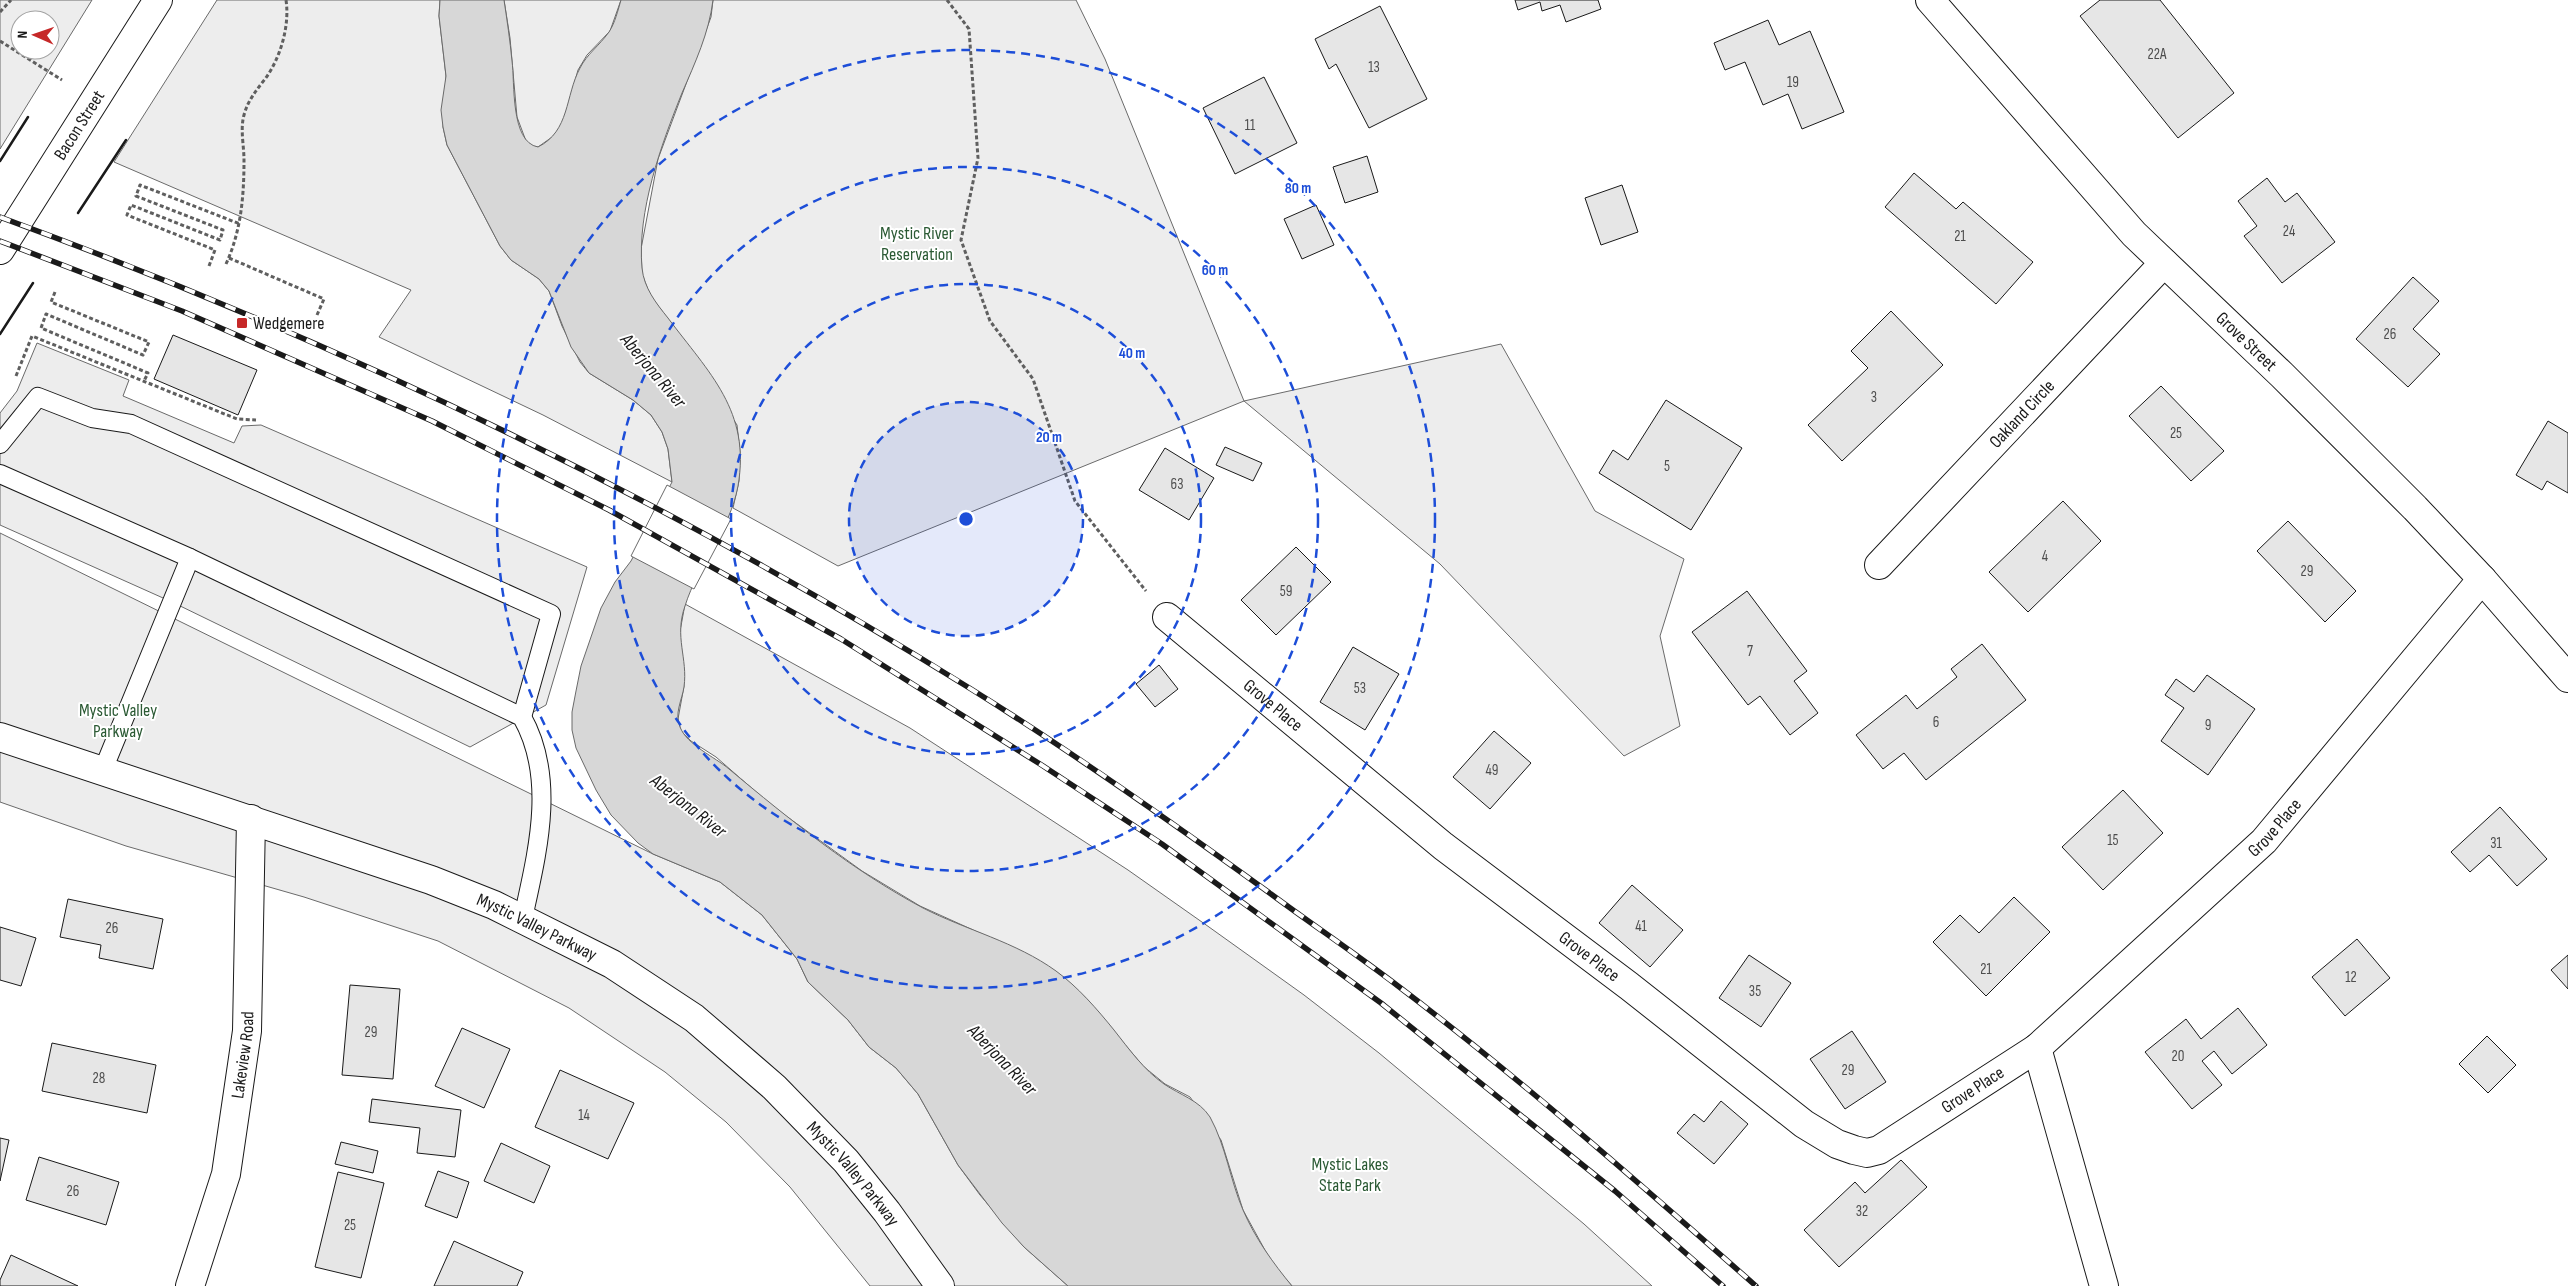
<svg xmlns="http://www.w3.org/2000/svg" width="2568" height="1286" viewBox="0 0 2568 1286" font-family="'Sofia Sans Condensed',sans-serif">
<style>
.built{fill:#ededed;stroke:#6a6a6a;fill-rule:evenodd}
.water{fill:#d7d7d7;stroke:#6a6a6a}
.pier{fill:#fff;stroke:#6a6a6a}
.building{fill:#e6e6e6;stroke:#1a1a1a}
.lines{fill:none;stroke-linecap:round;stroke-linejoin:round}
.lane-casing{stroke:#1a1a1a;stroke-width:20}
.street-casing{stroke:#1a1a1a;stroke-width:30}
.secondary-casing{stroke:#1a1a1a;stroke-width:30}
.path{stroke:#5f5f5f;stroke-width:3;stroke-dasharray:4 2.5;stroke-linecap:butt}
.lane{stroke:#fff;stroke-width:18}
.street{stroke:#fff;stroke-width:28}
.secondary{stroke:#fff;stroke-width:28}
.rail-casing{stroke:#1a1a1a;stroke-width:5.5}
.rail{stroke:#fff;stroke-width:4;stroke-dasharray:11;stroke-linecap:butt}
.wall{stroke:#1a1a1a;stroke-width:2.5}
.ring{fill:none;stroke:#1d4ed8;stroke-width:2.5;stroke-dasharray:9 6}
.poi-dot{fill:#c62828;stroke:#fff;stroke-width:2}
.labels{text-anchor:middle;stroke-width:4;stroke-linejoin:round;paint-order:stroke}
.number-label{font-size:15px;fill:#4d4d4d}
.street-label{font-size:18px;fill:#1a1a1a;stroke:#fff}
.park-label{font-size:18px;fill:#2b5a34;stroke:#fff}
.poi-label{font-size:18px;fill:#1a1a1a;stroke:#fff;text-anchor:start}
.water-label{font-size:19px;font-style:italic;fill:#1a1a1a;stroke:#fff}
.centre{fill:#1d4ed8;stroke:#fff;stroke-width:2.5}
.ring-label{font-size:15px;text-anchor:middle;font-weight:bold;fill:#1d4ed8;stroke:#fff;stroke-width:4;stroke-linejoin:round;paint-order:stroke}
</style>
<rect width="100%" height="100%" fill="#fff"/>
<g class="built">
<path d="M0,0H92L0,149ZM20,20H50V50H20Z"/>
<polygon points="217,0 440,0 439,16 446,76 443,127 447,145 500,246 511,260 539,279 549,291 562,326 580,362 589,373 633,400 651,415 662,432 668,449 672,482 543,415 379,337 411,290 114,162"/>
<polygon points="504,0 621,0 610,31 587,55 578,70 564,120 555,135 538,147 531,146 526,141 517,117 510,38"/>
<polygon points="713,0 1076,0 1105,59 1244,401 1501,344 1595,511 1684,559 1660,636 1680,726 1624,756 1440,564 1244,401 838,566 733,508 739,481 740,452 737,425 671,323 650,295 642,274 641,249 658,159 711,17"/>
<polygon points="37,343 129,380 123,396 234,443 242,426 261,425 587,567 546,705 470,747 172,602 0,525 0,413 17,391"/>
<polygon points="0,533 653,854 720,882 762,915 797,959 808,982 848,1020 869,1047 896,1068 918,1094 958,1165 980,1195 1024,1247 1068,1286 870,1286 790,1187 726,1122 665,1072 569,1008 438,941 304,897 126,846 0,802"/>
<polygon points="685,604 910,728 1128,870 1209,927 1304,995 1379,1053 1584,1224 1652,1286 1292,1286 1272,1263 1243,1210 1221,1140 1190,1097 1165,1084 1143,1066 1085,997 1024,953 920,906 862,871 771,805 716,757 691,741 681,731 678,719 684,686 679,637"/>
</g>
<path class="water" d="M440,0H504C507,20 510,40 512,61C515,82 510,142 538,147C570,131 565,96 580,68C587,54 599,46 609,32C615,23 618,10 621,0H713C709,33 695,63 682,93C661,145 637,211 642,268C644,288 656,303 668,318C709,373 751,411 738,486C730,530 698,564 685,606C674,637 688,658 684,687C682,700 674,714 680,727C687,745 715,757 729,769C790,820 852,870 923,908C966,930 1016,942 1056,971C1078,987 1097,1009 1114,1030C1129,1049 1144,1070 1164,1084C1180,1095 1199,1100 1210,1117C1226,1146 1230,1180 1243,1210C1255,1238 1273,1263 1292,1286H1068L1024,1247L1002,1223L958,1165L918,1094L896,1068L869,1047L848,1020L808,982L797,959L762,915L720,882L653,854L638,843L611,815L596,790L576,748L572,730V712L576,691L581,666L601,608L615,582L631,561L672,482L668,449L662,432L651,415L633,400L589,373L571,347L549,291L539,279L511,260L500,246L447,145L443,127L441,110L446,76L439,16Z"/>
<polygon class="pier" points="667,485 731,519 694,589 631,556"/>
<g class="building">
<polygon points="1515,0 1598,0 1601,9 1566,22 1560,5 1542,11 1540,2 1518,10"/>
<polygon points="2100,0 2160,0 2234,93 2178,138 2080,16"/>
<polygon points="1380,6 1427,99 1369,128 1336,64 1329,69 1315,39"/>
<polygon points="1768,20 1779,45 1810,31 1844,112 1802,129 1788,94 1763,105 1745,62 1725,70 1714,43"/>
<polygon points="1264,77 1297,143 1235,174 1203,108"/>
<polygon points="1367,156 1378,192 1345,203 1333,167"/>
<polygon points="1914,173 1956,209 1963,202 2033,262 1996,304 1885,207"/>
<polygon points="2267,178 2285,202 2297,193 2335,242 2282,283 2244,236 2257,226 2238,201"/>
<polygon points="1622,185 1638,232 1601,245 1585,198"/>
<polygon points="1316,205 1334,245 1302,259 1284,219"/>
<polygon points="2413,277 2439,301 2413,329 2440,354 2408,387 2356,339"/>
<polygon points="1891,311 1943,365 1842,461 1808,425 1868,368 1851,351"/>
<polygon points="173,335 257,370 238,415 154,379"/>
<polygon points="2161,386 2224,451 2191,481 2129,416"/>
<polygon points="1666,400 1742,448 1691,530 1599,473 1613,450 1628,460"/>
<polygon points="2548,421 2568,433 2568,493 2547,481 2542,490 2516,475"/>
<polygon points="1225,447 1262,463 1253,481 1216,465"/>
<polygon points="1165,448 1214,478 1189,520 1139,490"/>
<polygon points="2063,501 2101,541 2028,612 1989,572"/>
<polygon points="2288,521 2356,591 2325,622 2257,551"/>
<polygon points="1296,547 1331,582 1276,635 1241,600"/>
<polygon points="1747,591 1807,671 1794,681 1818,713 1790,735 1760,696 1748,705 1692,632"/>
<polygon points="1982,644 2026,700 1926,780 1904,753 1883,769 1856,735 1906,695 1917,709 1957,677 1951,669"/>
<polygon points="1353,647 1399,674 1365,730 1320,702"/>
<polygon points="1159,665 1178,689 1155,707 1136,684"/>
<polygon points="2207,675 2255,709 2208,775 2161,741 2184,708 2165,695 2176,679 2194,692"/>
<polygon points="1494,731 1531,763 1490,809 1453,777"/>
<polygon points="2123,790 2163,833 2103,890 2062,847"/>
<polygon points="2500,807 2547,859 2517,886 2489,855 2470,872 2451,852"/>
<polygon points="1632,885 1683,930 1650,967 1599,923"/>
<polygon points="2014,897 2050,932 1986,996 1933,942 1960,915 1979,933"/>
<polygon points="68,899 163,919 153,969 99,958 101,945 60,937"/>
<polygon points="0,927 36,938 21,986 0,980"/>
<polygon points="2357,939 2390,978 2345,1016 2312,977"/>
<polygon points="1749,955 1791,983 1761,1027 1719,998"/>
<polygon points="2568,955 2568,989 2551,970"/>
<polygon points="350,985 400,989 393,1079 342,1075"/>
<polygon points="2238,1008 2267,1045 2232,1074 2214,1051 2202,1061 2222,1085 2192,1109 2145,1052 2186,1019 2201,1039"/>
<polygon points="462,1028 510,1049 484,1108 435,1086"/>
<polygon points="1852,1031 1886,1082 1845,1109 1810,1059"/>
<polygon points="2487,1036 2516,1065 2488,1093 2459,1064"/>
<polygon points="52,1043 156,1065 147,1113 42,1091"/>
<polygon points="560,1070 634,1103 608,1159 535,1127"/>
<polygon points="372,1099 461,1110 455,1157 417,1153 420,1128 369,1122"/>
<polygon points="1721,1101 1748,1124 1714,1164 1677,1133 1694,1114 1704,1122"/>
<polygon points="0,1138 9,1140 0,1181"/>
<polygon points="341,1142 378,1151 373,1173 335,1164"/>
<polygon points="501,1143 550,1166 534,1203 484,1181"/>
<polygon points="39,1157 119,1182 106,1225 26,1200"/>
<polygon points="1901,1160 1927,1187 1839,1267 1804,1230 1855,1182 1865,1193"/>
<polygon points="438,1171 469,1182 457,1218 425,1206"/>
<polygon points="338,1172 384,1183 361,1278 315,1267"/>
<polygon points="454,1241 523,1272 517,1286 434,1286"/>
<polygon points="11,1255 78,1286 0,1286 0,1280"/>
</g>
<g class="lines">
<defs>
<g id="lane">
<polyline points="0,444 38,397 92,418 131,424 551,614 522,717"/>
<path d="M0,474L190,558L522,717C557,779 537,853 523,918"/>
<polyline points="103,770 190,558"/>
</g>
<g id="street">
<path id="s1" d="M1879,565L2164,263"/>
<path id="s2" d="M1167,617L1443,846L1629,986L1804,1124L1837,1144L1854,1150L1867,1153L1879,1150L2037,1048L2264,841L2482,579"/>
<polyline points="2037,1048 2104,1286"/>
<path id="s3" d="M190,1286L226,1174L247,1031L251,819"/>
</g>
<g id="secondary">
<path id="s4" d="M1930,0L2134,234L2282,375L2415,508L2482,579L2568,678"/>
<path id="s5" d="M0,250L158,0"/>
<path id="s6" d="M0,737L431,880L494,905L612,964L694,1018L774,1087L846,1161L887,1212L940,1286"/>
</g>
</defs>
<use href="#lane" class="lane-casing"/>
<use href="#street" class="street-casing"/>
<use href="#secondary" class="secondary-casing"/>
<g class="path">
<polyline points="947,0 969,29 978,158 961,240 990,321 1033,379 1075,501 1146,591"/>
<polyline points="0,12 11,0"/>
<polyline points="0,41 62,80"/>
<polyline points="229,258 324,299 317,315"/>
<path d="M226,264C241,231 244,197 244,160C244,146 240,129 244,115C248,100 256,91 265,79C280,59 290,26 286,0"/>
<polyline points="209,266 215,250 127,215 131,205 220,240 223,230 136,196 140,185 240,224"/>
<polyline points="55,292 51,302 149,342 143,355 46,314 41,328 148,373 144,381"/>
<polyline points="16,376 32,336 237,419 256,420"/>
</g>
<use href="#lane" class="lane"/>
<use href="#street" class="street"/>
<use href="#secondary" class="secondary"/>
<defs>
<g id="rail">
<path d="M0,217C338,341 665,498 971,689C1074,753 1173,823 1271,894C1313,925 1356,954 1398,986C1522,1080 1639,1183 1756,1286"/>
<polyline points="0,241 182,311 432,421 609,510 841,639 1040,764 1162,844 1381,1003 1615,1191 1723,1286"/>
</g>
</defs>
<use href="#rail" class="rail-casing"/>
<use href="#rail" class="rail"/>
<g class="wall">
<polyline points="0,161 28,117"/>
<polyline points="78,213 126,140"/>
<polyline points="0,334 33,283"/>
</g>
</g>
<circle cx="966" cy="519" r="117" fill="#1d4ed8" fill-opacity=".12"/>
<g class="ring">
<circle cx="966" cy="519" r="117"/>
<circle cx="966" cy="519" r="235"/>
<circle cx="966" cy="519" r="352"/>
<circle cx="966" cy="519" r="469"/>
</g>
<rect class="poi-dot" x="236" y="317" width="12" height="12" rx="2.5"/>
<g class="labels">
<g class="number-label">
<text x="2157" y="59">22A</text>
<text x="1374" y="72">13</text>
<text x="1793" y="87">19</text>
<text x="1250" y="130">11</text>
<text x="2289" y="236">24</text>
<text x="1960" y="241">21</text>
<text x="2390" y="339">26</text>
<text x="1874" y="402">3</text>
<text x="2176" y="438">25</text>
<text x="1667" y="471">5</text>
<text x="1177" y="489">63</text>
<text x="2045" y="561">4</text>
<text x="2307" y="576">29</text>
<text x="1286" y="596">59</text>
<text x="1750" y="656">7</text>
<text x="1360" y="693">53</text>
<text x="1936" y="727">6</text>
<text x="2208" y="730">9</text>
<text x="1492" y="775">49</text>
<text x="2113" y="845">15</text>
<text x="2496" y="848">31</text>
<text x="1641" y="931">41</text>
<text x="112" y="933">26</text>
<text x="1986" y="974">21</text>
<text x="2351" y="982">12</text>
<text x="1755" y="996">35</text>
<text x="371" y="1037">29</text>
<text x="2178" y="1061">20</text>
<text x="1848" y="1075">29</text>
<text x="99" y="1083">28</text>
<text x="584" y="1120">14</text>
<text x="73" y="1196">26</text>
<text x="1862" y="1216">32</text>
<text x="350" y="1230">25</text>
</g>
<g class="street-label">
<text dy="6" stroke="none"><textPath href="#s5" startOffset="148">Bacon Street</textPath></text>
<text dy="6" stroke="none"><textPath href="#s4" startOffset="466">Grove Street</textPath></text>
<text dy="6" stroke="none"><textPath href="#s1" startOffset="208">Oakland Circle</textPath></text>
<text dy="6" stroke="none"><textPath href="#s2" startOffset="138">Grove Place</textPath></text>
<text dy="6" stroke="none"><textPath href="#s2" startOffset="1409">Grove Place</textPath></text>
<text dy="6" stroke="none"><textPath href="#s6" startOffset="570">Mystic Valley Parkway</textPath></text>
<text dy="6" stroke="none"><textPath href="#s2" startOffset="542">Grove Place</textPath></text>
<text dy="6" stroke="none"><textPath href="#s3" startOffset="238">Lakeview Road</textPath></text>
<text dy="6" stroke="none"><textPath href="#s2" startOffset="1008">Grove Place</textPath></text>
<text dy="6" stroke="none"><textPath href="#s6" startOffset="975">Mystic Valley Parkway</textPath></text>
</g>
<g class="park-label">
<text x="917" y="239">Mystic River<tspan x="917" dy="21">Reservation</tspan></text>
<text x="118" y="716">Mystic Valley<tspan x="118" dy="21">Parkway</tspan></text>
<text x="1350" y="1170">Mystic Lakes<tspan x="1350" dy="21">State Park</tspan></text>
</g>
<g class="poi-label">
<text x="253" y="329">Wedgemere</text>
</g>
<g class="water-label">
<text transform="translate(654 370) rotate(50)" y="7">Aberjona River</text>
<text transform="translate(689 805) rotate(38)" y="7">Aberjona River</text>
<text transform="translate(1003 1059) rotate(46)" y="7">Aberjona River</text>
</g>
</g>
<circle cx="966" cy="519" r="8" class="centre"/>
<g class="ring-label">
<text x="1298" y="193">80 m</text>
<text x="1215" y="275">60 m</text>
<text x="1132" y="358">40 m</text>
<text x="1049" y="442">20 m</text>
</g>
<g transform="translate(35 35) rotate(272)"><circle r="24" fill="#ffffff" stroke="#a3a3a3"/>
<path d="M0-4L9 19L0 12L-9 19Z" fill="#c62828"/>
<text y="-8" font-size="14" font-weight="bold" text-anchor="middle" fill="#1a1a1a">N</text>
</g>
</svg>
